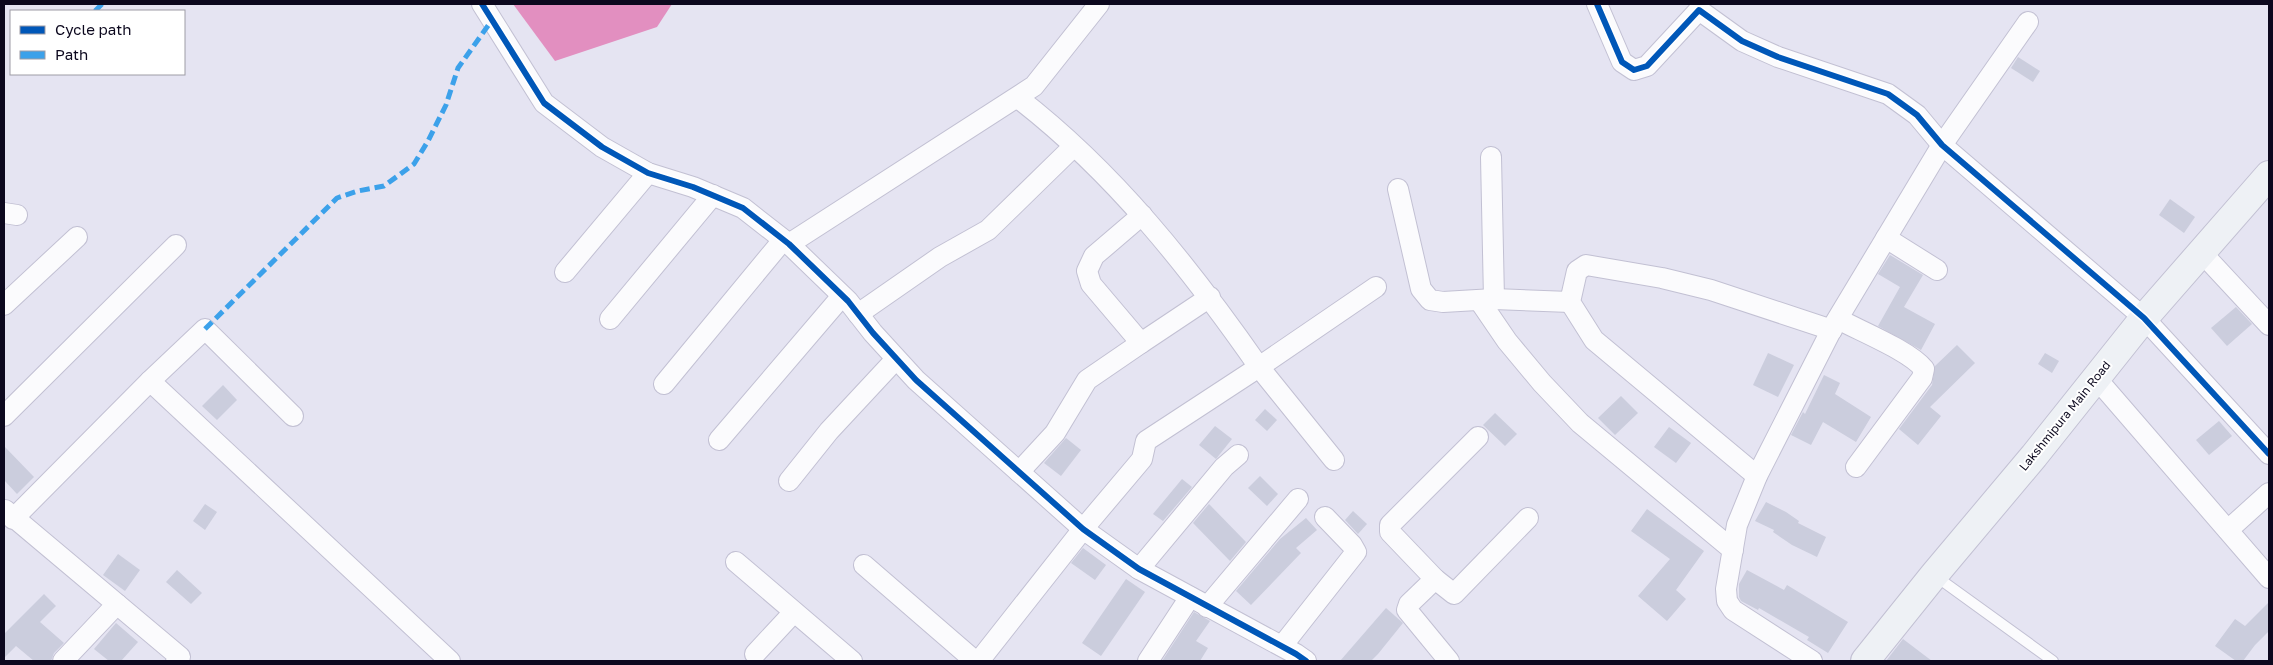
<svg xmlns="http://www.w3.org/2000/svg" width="2273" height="665" viewBox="0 0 2273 665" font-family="'Golos Text',sans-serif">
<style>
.water{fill:#e28fc0}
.building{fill:#cbcddd}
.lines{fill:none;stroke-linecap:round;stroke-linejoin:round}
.service-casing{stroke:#c2c0d3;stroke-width:12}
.minor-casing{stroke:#c2c0d3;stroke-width:22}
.secondary-casing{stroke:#c2c0d3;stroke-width:30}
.service{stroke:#fbfbfd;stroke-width:10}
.minor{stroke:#fbfbfd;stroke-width:20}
.secondary{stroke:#eef1f5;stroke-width:28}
.quiet{stroke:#3ca1ea;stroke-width:5;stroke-dasharray:10 5;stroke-linecap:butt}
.cycleway-casing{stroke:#fff;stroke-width:9}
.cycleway{stroke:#0057b8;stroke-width:6}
.labels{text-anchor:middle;stroke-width:4;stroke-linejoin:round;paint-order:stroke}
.street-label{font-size:12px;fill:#0c081e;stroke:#fff}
</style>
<rect width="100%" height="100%" fill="#e5e4f2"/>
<polygon class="water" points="513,4 672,4 657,27 555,61"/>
<g class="building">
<polygon points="2018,57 2040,71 2033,82 2011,68"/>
<polygon points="2170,199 2195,217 2184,233 2159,215"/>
<polygon points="1890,255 1923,275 1904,307 1935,324 1921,350 1878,326 1900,287 1878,274"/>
<polygon points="2236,307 2252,324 2227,346 2211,328"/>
<polygon points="1957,345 1975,363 1930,407 1941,416 1918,445 1899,429 1932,385 1935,366"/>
<polygon points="1768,353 1794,365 1778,397 1753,385"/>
<polygon points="2045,353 2059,361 2052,373 2038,364"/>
<polygon points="1824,375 1840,383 1835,394 1871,417 1856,442 1823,422 1811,445 1791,435 1803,412 1805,414"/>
<polygon points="223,385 237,400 217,420 202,406"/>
<polygon points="1621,396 1638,413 1615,435 1598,418"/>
<polygon points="1265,409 1277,420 1267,431 1255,420"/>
<polygon points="1495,413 1517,434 1505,446 1483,425"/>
<polygon points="2219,421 2232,436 2209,455 2196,440"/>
<polygon points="1215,426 1232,439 1216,459 1199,445"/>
<polygon points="1669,427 1691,443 1676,463 1654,447"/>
<polygon points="1066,438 1081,450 1061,476 1044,463"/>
<polygon points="4,446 34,477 17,494 4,480"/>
<polygon points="1260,476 1278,494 1267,506 1248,488"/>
<polygon points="1182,479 1192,487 1163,521 1153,514"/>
<polygon points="1766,502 1786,512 1799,521 1798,523 1826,537 1817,557 1792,545 1773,532 1774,530 1755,521"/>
<polygon points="205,504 217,512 205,530 193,521"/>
<polygon points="1209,504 1246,542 1230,561 1193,523"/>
<polygon points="1647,509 1704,551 1676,590 1686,599 1667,621 1638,596 1670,559 1631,531"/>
<polygon points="1353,511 1367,524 1358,534 1345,520"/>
<polygon points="1306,518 1317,530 1296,548 1301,553 1251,605 1236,591 1280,539"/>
<polygon points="1083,548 1106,565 1095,580 1071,563"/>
<polygon points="118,554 140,570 125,591 103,575"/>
<polygon points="177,570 202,593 191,604 166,582"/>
<polygon points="1747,570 1784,590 1787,585 1848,622 1828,653 1807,640 1809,637 1759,608 1758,610 1741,601 1739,597 1739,584"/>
<polygon points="1126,579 1145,592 1101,656 1082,643"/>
<polygon points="44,594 56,606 40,622 64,643 54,653 51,661 34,661 16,646 4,658 4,634"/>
<polygon points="2269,602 2269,631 2255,645 2243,661 2236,661 2215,646 2235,619 2245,626"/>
<polygon points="1386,608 1403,623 1378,654 1371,661 1340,661"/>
<polygon points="1194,612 1210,621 1196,641 1208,648 1200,661 1162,661"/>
<polygon points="116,623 138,642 121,661 109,661 94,649"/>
<polygon points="1903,639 1932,661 1886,661"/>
</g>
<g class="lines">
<defs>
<polyline id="service" points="1934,575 2053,661"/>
<g id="minor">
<polyline points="482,4 544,103 602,147 648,173 693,187 743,208 789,244 848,301 873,333 916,380 1083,529 1139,569 1296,654 1306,661"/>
<polyline points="1597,4 1622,62 1634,70 1647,66 1699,10 1742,41 1778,57 1888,94 1917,115 1942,145 2144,318 2269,454"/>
<path d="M1018,98C1114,172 1190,268 1259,367L1376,287"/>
<polyline points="1491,157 1494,299"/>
<polyline points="1398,189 1421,289 1430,300 1443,302 1494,299 1570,302"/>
<polyline points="4,213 17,215"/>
<polyline points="1142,215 1094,256 1087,271 1091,284 1141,343 1210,297"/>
<polyline points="1886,238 1937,270"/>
<polyline points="789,244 1034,86 1099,4"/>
<polyline points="2202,253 2269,325"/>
<polyline points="565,272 648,173"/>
<polyline points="1479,300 1507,341 1542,383 1580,423 1733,550"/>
<polyline points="4,305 77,237"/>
<polyline points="858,314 940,257 988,230 1073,147"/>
<polyline points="610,319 713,195"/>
<path d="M1838,319C1860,331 1910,351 1924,369L1922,378L1856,467"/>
<polyline points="2096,378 2269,578"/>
<polyline points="150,381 205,329 293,416"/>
<polyline points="664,384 783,240"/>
<polyline points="4,416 176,245"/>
<polyline points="1478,437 1390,525 1390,532 1435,579 1454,594 1528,518"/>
<polyline points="719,440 842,296"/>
<polyline points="1019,472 1055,433 1087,380 1141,343"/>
<polyline points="1757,476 1594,340 1570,302 1577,271 1586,265 1662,278 1711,290 1832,330"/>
<polyline points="789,481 829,431 896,359"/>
<polyline points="5,510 180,657 176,661"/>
<polyline points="13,519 150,381 450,661"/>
<polyline points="2228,530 2269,493"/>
<polyline points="736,562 852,661"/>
<polyline points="864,565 975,661"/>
<polyline points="1139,569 1224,467 1238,455"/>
<polyline points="1435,579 1409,604 1407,610 1449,661"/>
<polyline points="1207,607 1298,499"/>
<polyline points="1282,646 1356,552 1352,545 1325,517"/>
<polyline points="755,654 794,612"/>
<polyline points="63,661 117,604"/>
<polyline points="979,661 1083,529 1137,465 1142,459 1146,441 1259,367 1334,460"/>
<polyline points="1148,661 1190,597"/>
<polyline points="1812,661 1733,610 1727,601 1726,589 1737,525 1757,476 1835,323 1942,145 2028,22"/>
</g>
<polyline id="secondary" points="1865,661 1934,575 2034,456 2144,318 2269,175"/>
</defs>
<use href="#service" class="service-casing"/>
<use href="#minor" class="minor-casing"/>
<use href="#secondary" class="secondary-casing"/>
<use href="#service" class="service"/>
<use href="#minor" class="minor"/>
<use href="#secondary" class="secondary"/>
<g class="quiet">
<polyline points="95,11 102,4"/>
<polyline points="205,329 337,198 358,191 384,186 414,164 428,141 446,105 458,68 492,20"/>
</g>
<defs>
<g id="cycleway">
<polyline points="482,4 544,103 602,147 648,173 693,187 743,208 789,244 848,301 873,333 916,380 1083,529 1139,569 1296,654 1306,661"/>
<polyline points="1597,4 1622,62 1634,70 1647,66 1699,10 1742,41 1778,57 1888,94 1917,115 1942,145 2144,318 2269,454"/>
</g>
</defs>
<use href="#cycleway" class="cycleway-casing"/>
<use href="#cycleway" class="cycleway"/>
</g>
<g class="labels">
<g class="street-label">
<text transform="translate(2065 416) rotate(-51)" y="4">Lakshmipura Main Road</text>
</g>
</g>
<rect width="2273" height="665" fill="none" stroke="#0c081e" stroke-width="10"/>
<rect x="10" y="10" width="175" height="65" fill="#ffffff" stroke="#9e9ca5"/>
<rect x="20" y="26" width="25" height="8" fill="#0057b8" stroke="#9e9ca5"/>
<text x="55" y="35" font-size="15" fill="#0c081e">Cycle path</text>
<rect x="20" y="51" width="25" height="8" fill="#3ca1ea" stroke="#9e9ca5"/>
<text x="55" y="60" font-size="15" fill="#0c081e">Path</text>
</svg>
